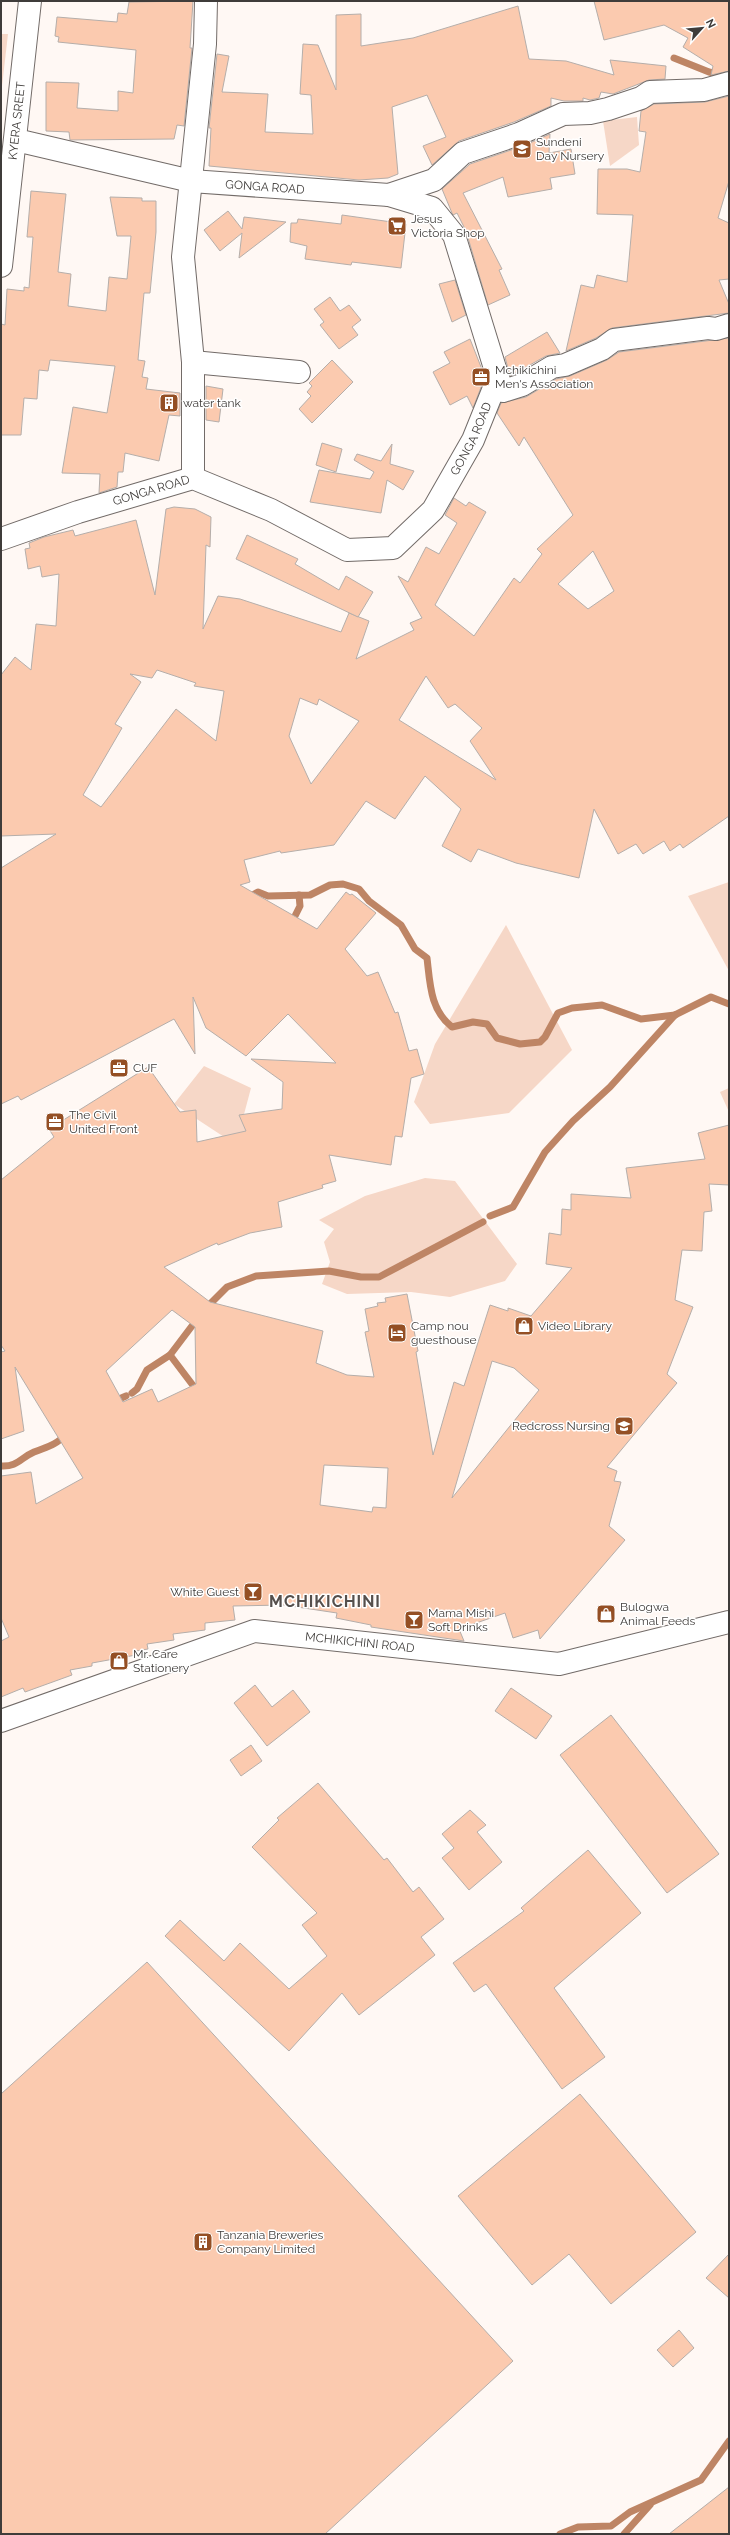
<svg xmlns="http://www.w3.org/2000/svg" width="730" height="2535" viewBox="0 0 730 2535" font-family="Raleway,sans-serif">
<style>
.green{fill:#f6d7c7}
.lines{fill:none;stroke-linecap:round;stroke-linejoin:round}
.stream{stroke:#be8565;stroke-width:7}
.building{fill:#fbcaaf;stroke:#b5aeaa;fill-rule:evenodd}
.minor-casing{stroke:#726b68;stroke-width:24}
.minor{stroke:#fff;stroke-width:22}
.labels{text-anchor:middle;stroke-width:3;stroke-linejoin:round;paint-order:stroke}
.street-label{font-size:12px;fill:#3f3c3a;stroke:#fff}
.poi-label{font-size:12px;fill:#3f3c3a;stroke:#fff;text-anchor:start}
.district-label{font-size:16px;font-weight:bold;letter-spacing:1px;fill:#554f4c;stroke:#fff}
</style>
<rect width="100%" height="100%" fill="#fff8f4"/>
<g class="green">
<polygon points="1,34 8,34 1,95"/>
<polygon points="637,117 639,145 610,166 603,121"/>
<polygon points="729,882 729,971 688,896"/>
<polygon points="506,925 572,1050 509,1113 430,1124 414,1102 435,1044"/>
<polygon points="204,1066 251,1088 243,1118 253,1156 174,1104"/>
<polygon points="729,1088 729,1112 720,1092"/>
<polygon points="425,1178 455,1181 517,1264 505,1281 450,1297 411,1292 347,1294 322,1284 330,1262 324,1242 334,1229 319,1220 365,1196"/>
</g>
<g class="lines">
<g class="stream">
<polyline points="674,58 709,72 728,76"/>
<path d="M248,898L258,892L268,896L310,895L330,885L343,884L359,889L369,901L401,925L415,949L427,958C430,983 430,1010 452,1027L473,1022L487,1024L497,1038L520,1044L540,1042L545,1037L558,1013L572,1008L602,1005L641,1019L675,1015L711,997L729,1004"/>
<polyline points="291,924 300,906 299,895"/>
<polyline points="490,1216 513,1207 545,1152 573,1121 610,1087 675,1015"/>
<polyline points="206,1308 227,1287 256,1276 329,1271 361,1277 379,1277 483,1222"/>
<polyline points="170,1355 198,1392"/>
<polyline points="132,1393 137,1389 147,1370 170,1355 198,1318"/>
<polyline points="112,1402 126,1396"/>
<path d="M1,1466C18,1467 20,1458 34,1452C49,1446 54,1446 67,1434"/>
<polyline points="560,2534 578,2527 611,2526 630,2512 701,2480 729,2441"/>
<polyline points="624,2534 650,2505"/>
</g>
</g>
<g class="building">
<polygon points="193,1 190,48 192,48 184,126 177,125 174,139 70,140 69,132 46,131 46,82 79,83 77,108 118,111 118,91 133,93 136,50 58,42 59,37 55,36 57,17 117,22 118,13 127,14 129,2"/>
<polygon points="594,1 729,1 729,71 711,75 713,66 683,47 688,38 664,25 604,40"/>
<polygon points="518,6 529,59 566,61 614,75 610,60 666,66 665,79 649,80 613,94 601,92 599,98 590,100 583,98 583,101 564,101 551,98 551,106 514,122 459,141 432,165 423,146 446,137 427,95 392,107 398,174 388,178 359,180 209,166 211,128 209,128 217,54 229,56 222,92 268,94 265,132 313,134 311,95 300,94 303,44 318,45 336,90 336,15 361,14 361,46 413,38"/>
<polygon points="729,96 729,181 718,218 729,223 729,279 719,280 729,304 729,313 612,328 596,338 566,351 581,285 594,288 597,275 627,282 633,215 597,214 598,169 627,169 640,172 646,132 639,131 641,111 654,104 705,102"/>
<polygon points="550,134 549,153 571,149 575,174 550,178 552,189 508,197 503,177 463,193 502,269 499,270 510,295 488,305 466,231 457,213 453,215 452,213 442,189 470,164 523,146"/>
<polygon points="31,191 66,194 58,272 71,274 68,306 106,311 109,277 127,279 131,236 117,236 110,197 142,198 142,201 156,201 156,232 150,293 144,293 138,360 145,361 142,377 148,378 146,389 180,393 180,416 169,415 159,461 125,453 123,472 118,472 117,487 99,493 100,474 62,473 73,407 107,413 115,366 50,360 48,371 39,370 37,399 24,398 21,435 1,435 1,324 5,325 7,289 24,291 24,287 29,288 33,237 27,237"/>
<polygon points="228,211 242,229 244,217 286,222 239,258 242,233 220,251 204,230"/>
<polygon points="342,215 406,224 401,268 352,262 351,265 305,259 307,246 290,242 291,223 297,223 298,219 341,224"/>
<polygon points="455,280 466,315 452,322 439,284"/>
<polygon points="330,297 340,311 349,305 361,320 352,327 358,335 339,349 320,325 324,322 314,309"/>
<polygon points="547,332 560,353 546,356 510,376 505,357"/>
<path d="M729,338V816L683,848L680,844L670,851L664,841L643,854L636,844L618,854L594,809L579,878L516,863L478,849L471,862L442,846L461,809L425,776L395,819L366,801L334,845L281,853L280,851L244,860L250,882L240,885L317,929L346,892L350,895L352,894L376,913L345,949L367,976L378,972L395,1013L398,1012L409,1051L417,1049L424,1074L411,1078L402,1137L395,1136L391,1165L329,1155L336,1181L322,1185L323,1188L278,1202L282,1227L250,1233L218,1245L217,1243L164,1267L210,1302L323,1331L316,1363L347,1375L374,1377L365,1332L369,1331L365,1309L378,1306L377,1303L386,1302L385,1298L407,1294L418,1351L416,1352L433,1455L454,1382L464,1386L490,1305L508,1311V1308L531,1316L572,1268L546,1264L549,1233L561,1235L562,1209L571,1210V1194L631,1198L626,1168L705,1159L698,1133L729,1125V1185L709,1184L712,1211L704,1212L702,1251L682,1250L675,1300L693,1307L667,1374L677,1383L607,1467L617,1471L614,1481L621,1482L609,1526L625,1540L540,1639L538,1630L513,1638L505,1613L459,1629L464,1641L371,1627V1625L336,1618L337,1613L284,1605L233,1606L235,1620L205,1623V1630L173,1634L174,1640L147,1644L148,1649L136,1651V1655L92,1663V1666L70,1670L72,1675L25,1692L23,1688L1,1697V1641L9,1637L1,1618V1476L31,1472L36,1504L83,1478L15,1367L24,1431L1,1439V1352L5,1351L1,1345V1180L54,1137L49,1129L148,1067L180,1112L196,1110L197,1142L246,1131L239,1115L282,1109L283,1082L251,1059L336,1063L288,1014L246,1056L206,1028L193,997L195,1054L174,1019L21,1100L18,1096L1,1104V868L56,834L1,836V675L15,657L31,670L36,624L56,626L59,574L42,577L40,566L28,569L25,549L30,548L29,543L44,537L73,530L75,536L136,520L155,595L166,509L174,507L195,509L211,517L210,547L206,545L203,629L218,596L240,599L341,632L349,613L369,621L356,659L414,630L410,623L422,618L398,576L408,582L426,547L439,554L457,523L445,515L454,498L466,506L469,502L486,512L435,605L474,636L514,578L520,583L542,554L537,549L573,515L524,437L519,446L497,413L501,403L526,397L556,379L570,376L607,360L619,352ZM593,551L614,591L588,609L558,584ZM157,670L196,683L194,686L224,691L216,741L176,709L101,807L83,795L122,728L115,724L141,682L130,674L152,678ZM426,676L448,708L455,704L482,728L470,741L496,780L399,720ZM300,698L317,705L319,699L359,721L311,784L289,736ZM172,1310L195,1327L196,1384L158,1402L152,1389L123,1402L106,1371ZM492,1361L514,1368L539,1390L452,1498ZM324,1465L388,1468L386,1508L373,1507L372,1512L320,1505Z"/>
<polygon points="470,339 485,377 473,408 467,396 450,405 433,372 450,363 444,352"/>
<polygon points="332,360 353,382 312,423 299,409 311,396 307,392 312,386 309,383"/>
<polygon points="206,386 223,389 219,422 206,420"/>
<polygon points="322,443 342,449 336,472 316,465"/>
<polygon points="392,444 390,464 414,471 403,490 387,480 381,513 310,502 319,470 370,479 374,472 354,460 357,454 381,461"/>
<polygon points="247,535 298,559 295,564 339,590 346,576 373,592 358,617 236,559"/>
<polygon points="255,1685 272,1707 293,1690 310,1712 267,1746 234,1703"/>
<polygon points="511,1688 552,1716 536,1739 495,1711"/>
<polygon points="611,1715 719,1854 667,1893 560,1755"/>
<polygon points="251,1745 262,1761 241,1776 230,1760"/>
<polygon points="318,1783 384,1860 387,1858 413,1892 419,1887 444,1919 421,1937 435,1955 359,2015 342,1993 289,2051 165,1936 180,1920 224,1961 240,1943 289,1989 327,1956 302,1925 317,1913 252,1847 279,1820 277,1818"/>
<polygon points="470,1810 486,1825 477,1832 502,1862 469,1890 442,1858 454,1848 442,1834"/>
<polygon points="588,1850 641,1913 554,1988 605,2057 562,2089 486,1984 474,1992 453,1963 524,1911 521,1908"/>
<polygon points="147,1962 513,2361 325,2534 1,2534 1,2094"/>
<polygon points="580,2094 696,2232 611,2304 569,2254 532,2285 458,2196"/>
<polygon points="729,2254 729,2298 706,2278"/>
<polygon points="679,2330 694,2348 673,2367 657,2350"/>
<polygon points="729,2487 729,2534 669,2534"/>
</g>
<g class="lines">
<defs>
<g id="minor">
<polyline points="389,195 434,180 463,153 519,134 563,114 590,113 608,109 641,98 650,92 704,90 729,83"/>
<path id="s1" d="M1,266L30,1"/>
<polyline points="193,362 299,372"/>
<polyline points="498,378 503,391 522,385 552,367 565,365 602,349 614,340 708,328 716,329 729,325"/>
<polyline points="193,478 193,362 183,257 205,44 206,1"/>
<path id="s2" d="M1,539L78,512L193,478L271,510L347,550L393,548L433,510L473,440L498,378L454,235L432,208L389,195L191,181L16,140"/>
<path id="s3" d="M1,1721L254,1631L559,1664L729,1622"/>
</g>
</defs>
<use href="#minor" class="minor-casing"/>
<use href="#minor" class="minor"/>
</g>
<defs>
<symbol id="school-square" viewBox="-11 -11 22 22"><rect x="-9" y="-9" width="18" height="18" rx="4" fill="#944f24" stroke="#fff"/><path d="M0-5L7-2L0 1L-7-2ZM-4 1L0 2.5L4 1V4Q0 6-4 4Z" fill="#fff"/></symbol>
<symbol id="supermarket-square" viewBox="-11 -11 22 22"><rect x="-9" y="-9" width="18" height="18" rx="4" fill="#944f24" stroke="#fff"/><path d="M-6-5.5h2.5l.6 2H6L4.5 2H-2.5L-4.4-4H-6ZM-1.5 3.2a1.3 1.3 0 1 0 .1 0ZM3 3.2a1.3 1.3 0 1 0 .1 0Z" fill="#fff"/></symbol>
<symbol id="office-square" viewBox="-11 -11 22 22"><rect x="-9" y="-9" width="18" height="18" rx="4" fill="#944f24" stroke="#fff"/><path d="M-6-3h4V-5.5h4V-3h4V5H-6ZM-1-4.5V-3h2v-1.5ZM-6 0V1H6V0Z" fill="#fff"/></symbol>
<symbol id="building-square" viewBox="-11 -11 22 22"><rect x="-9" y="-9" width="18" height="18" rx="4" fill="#944f24" stroke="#fff"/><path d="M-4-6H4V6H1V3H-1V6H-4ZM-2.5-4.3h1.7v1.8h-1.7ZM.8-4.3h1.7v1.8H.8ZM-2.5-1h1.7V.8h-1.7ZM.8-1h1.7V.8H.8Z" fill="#fff"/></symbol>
<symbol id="shop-square" viewBox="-11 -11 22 22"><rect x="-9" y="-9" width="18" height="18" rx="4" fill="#944f24" stroke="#fff"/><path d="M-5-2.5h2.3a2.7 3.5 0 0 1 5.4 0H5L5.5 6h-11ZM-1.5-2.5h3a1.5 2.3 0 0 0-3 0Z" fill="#fff"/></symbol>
<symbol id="hotel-square" viewBox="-11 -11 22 22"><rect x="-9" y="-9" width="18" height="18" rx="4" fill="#944f24" stroke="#fff"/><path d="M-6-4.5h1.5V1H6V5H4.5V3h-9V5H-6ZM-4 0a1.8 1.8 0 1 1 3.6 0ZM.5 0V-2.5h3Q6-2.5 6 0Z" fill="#fff"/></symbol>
<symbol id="university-square" viewBox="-11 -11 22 22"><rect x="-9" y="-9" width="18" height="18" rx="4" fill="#944f24" stroke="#fff"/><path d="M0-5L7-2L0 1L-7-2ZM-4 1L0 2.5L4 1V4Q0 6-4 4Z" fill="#fff"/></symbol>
<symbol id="bar-square" viewBox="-11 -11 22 22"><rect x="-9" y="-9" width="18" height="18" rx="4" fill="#944f24" stroke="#fff"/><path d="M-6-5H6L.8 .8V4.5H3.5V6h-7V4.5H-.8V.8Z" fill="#fff"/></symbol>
</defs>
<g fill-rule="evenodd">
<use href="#school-square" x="511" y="138" width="22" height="22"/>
<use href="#supermarket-square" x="386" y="215" width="22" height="22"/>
<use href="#office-square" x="470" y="366" width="22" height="22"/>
<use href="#building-square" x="158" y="392" width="22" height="22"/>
<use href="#office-square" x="108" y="1057" width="22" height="22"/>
<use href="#office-square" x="44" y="1111" width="22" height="22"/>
<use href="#shop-square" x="513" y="1315" width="22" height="22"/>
<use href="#hotel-square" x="386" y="1322" width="22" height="22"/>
<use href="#university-square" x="613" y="1415" width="22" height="22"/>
<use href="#bar-square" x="242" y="1581" width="22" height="22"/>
<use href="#shop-square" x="595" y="1603" width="22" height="22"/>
<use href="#bar-square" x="403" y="1609" width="22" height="22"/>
<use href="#shop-square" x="108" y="1650" width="22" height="22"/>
<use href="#building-square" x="192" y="2231" width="22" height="22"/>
</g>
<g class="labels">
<g class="street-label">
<text dy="4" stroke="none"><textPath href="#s1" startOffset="146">KYERA SREET</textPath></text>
<text transform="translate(265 187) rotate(4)" y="4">GONGA ROAD</text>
<text dy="4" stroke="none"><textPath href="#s2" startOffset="554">GONGA ROAD</textPath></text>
<text dy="4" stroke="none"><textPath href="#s2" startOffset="158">GONGA ROAD</textPath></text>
<text dy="4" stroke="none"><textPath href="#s3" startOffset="375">MCHIKICHINI ROAD</textPath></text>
</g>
<g class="poi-label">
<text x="536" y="146">Sundeni<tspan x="536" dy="14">Day Nursery</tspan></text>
<text x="411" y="223">Jesus<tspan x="411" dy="14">Victoria Shop</tspan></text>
<text x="495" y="374">Mchikichini<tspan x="495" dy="14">Men's Association</tspan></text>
<text x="183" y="407">water tank</text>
<text x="133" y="1072">CUF</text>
<text x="69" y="1119">The Civil<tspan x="69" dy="14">United Front</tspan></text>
<text x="411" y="1330">Camp nou<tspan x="411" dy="14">guesthouse</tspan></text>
<text x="538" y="1330">Video Library</text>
<text x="610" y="1430" text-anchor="end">Redcross Nursing</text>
<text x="239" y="1596" text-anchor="end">White Guest</text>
<text x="620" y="1611">Bulogwa<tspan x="620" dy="14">Animal Feeds</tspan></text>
<text x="428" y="1617">Mama Mishi<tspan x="428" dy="14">Soft Drinks</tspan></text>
<text x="133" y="1658">Mr. Care<tspan x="133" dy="14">Stationery</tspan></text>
<text x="217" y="2239">Tanzania Breweries<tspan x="217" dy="14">Company Limited</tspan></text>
</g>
<g class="district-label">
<text x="325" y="1607">MCHIKICHINI</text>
</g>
</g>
<rect width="730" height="2535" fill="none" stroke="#3f3c3a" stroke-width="4"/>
<g transform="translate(702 28) rotate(63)" stroke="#ffffff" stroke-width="3" paint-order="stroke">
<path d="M0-3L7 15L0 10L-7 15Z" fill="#3f3c3a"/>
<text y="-6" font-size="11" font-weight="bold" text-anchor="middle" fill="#3f3c3a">N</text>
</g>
</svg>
